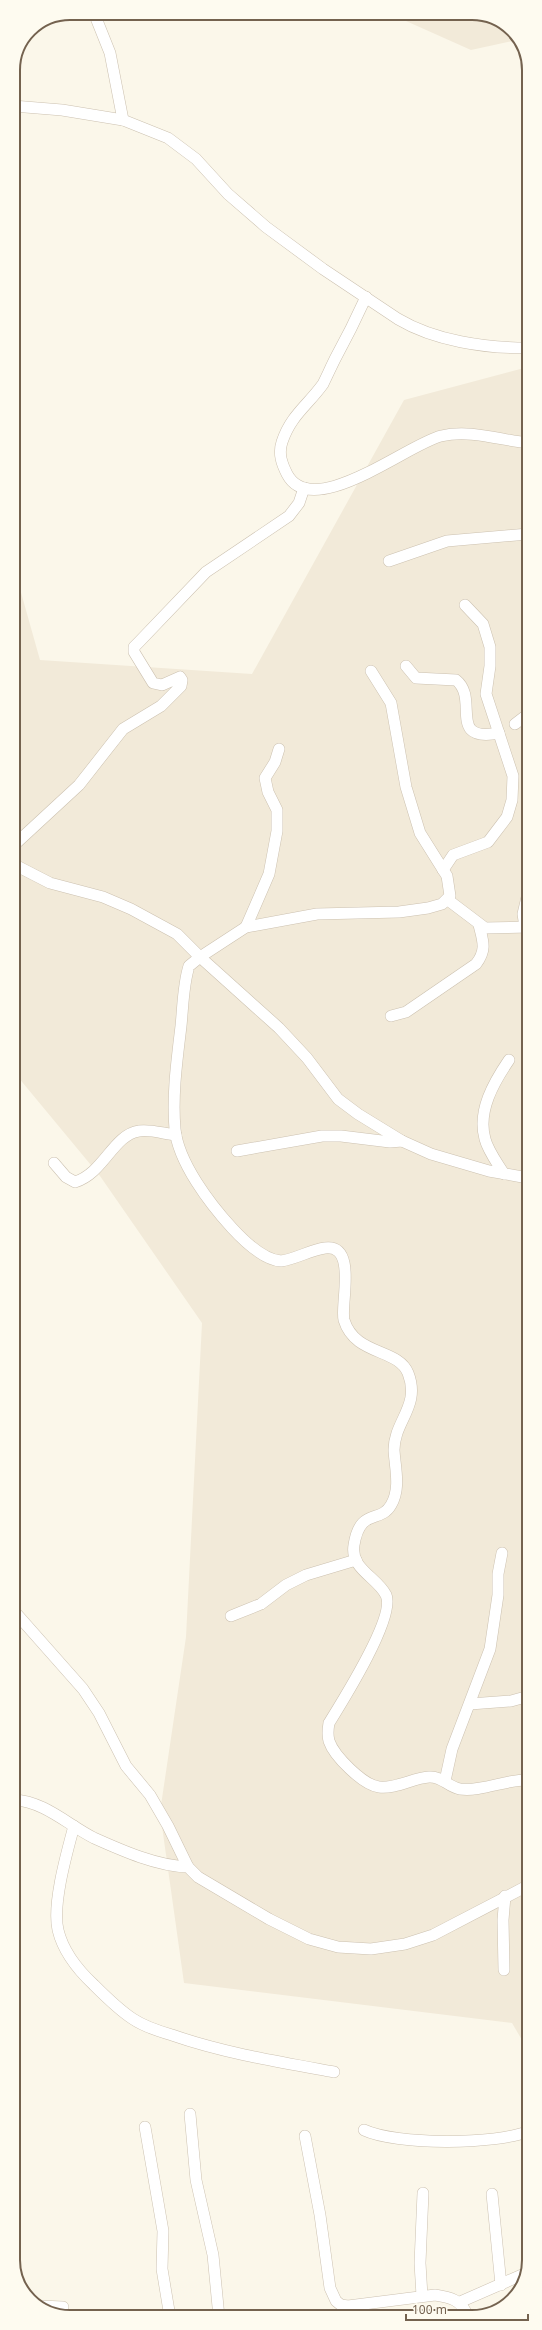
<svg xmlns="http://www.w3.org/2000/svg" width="542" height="2330" viewBox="0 0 542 2330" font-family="'Noto Sans',sans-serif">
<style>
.residential{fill:#f2ead9}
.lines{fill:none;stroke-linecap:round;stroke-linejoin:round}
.minor-casing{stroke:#ccc1b0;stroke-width:12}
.minor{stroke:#fff;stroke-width:11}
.rim{fill:none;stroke:#74624f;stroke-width:2}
</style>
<rect width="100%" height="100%" fill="#fbf7ea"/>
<g class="residential">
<polygon points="388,13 479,13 512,30 517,40 471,50"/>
<polygon points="528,367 529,2052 512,2023 184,1983 160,1812 186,1637 202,1323 100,1176 13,1071 13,564 40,660 252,674 404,400"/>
</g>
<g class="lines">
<defs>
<g id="minor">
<polyline points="94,13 110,53 123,120"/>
<path d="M13,106L62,110L123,120L168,138L196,159L228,194L266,227L323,269L398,319C435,341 485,348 528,348"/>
<path d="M366,297C356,319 346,339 335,359C331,367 327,376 323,384C308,405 291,415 282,442C278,454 282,464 287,474C312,522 408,444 441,436C470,429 500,440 528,443"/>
<polyline points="389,561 447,541 528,534"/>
<path d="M406,666L416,678L456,680C480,699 446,743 499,733"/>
<polyline points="515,724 528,714"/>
<polyline points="13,846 79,785 123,729 161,706 181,686 182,680 180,677 162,685 153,683 134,652 134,647 139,642 206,572 289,516 299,503 304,488"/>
<polyline points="13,864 50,883 103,897 131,909 177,934 200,957 246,927 317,914 399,912 428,908 442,904 450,896 447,876 420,833 406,787 391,703 371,671"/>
<polyline points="443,870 453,855 488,842 507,817 512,800 513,776 486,694 490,666 490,647 483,624 465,605"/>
<polyline points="448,900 485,928 528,927"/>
<polyline points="246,927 269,874 277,831 277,810 268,792 265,778 275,762 279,749"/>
<polyline points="525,927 523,914 528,893"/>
<path d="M391,1016L406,1012L476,964C487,950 483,941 479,925"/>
<polyline points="237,1151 322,1136 341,1136 390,1142 402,1141"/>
<path d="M54,1163L66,1177L75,1182C104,1173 113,1135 139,1131C150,1129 165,1134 176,1135"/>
<path d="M504,1174C498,1164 488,1151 485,1139C477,1111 494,1082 509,1060"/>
<path d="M528,1178L489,1171L431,1154L402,1141L358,1114L338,1099L307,1058L279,1028L200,957L189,966C183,985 183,1007 181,1026C177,1060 172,1095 175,1129C178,1162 210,1204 232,1228C244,1241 263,1260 281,1261C296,1259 310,1250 325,1248C358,1244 340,1305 344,1320C355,1356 398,1348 408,1373C421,1406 394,1421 394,1450C395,1468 401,1488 391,1505C380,1524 360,1507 354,1545C350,1569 377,1577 386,1595C396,1616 342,1702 329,1723C328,1729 327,1734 329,1741C334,1756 363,1785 379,1787C396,1789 413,1778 429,1777C442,1776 448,1787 460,1789C482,1792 506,1779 529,1780"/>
<polyline points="14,1611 83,1689 99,1713 126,1766 150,1795 168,1826 188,1867"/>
<polyline points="231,1616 261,1604 286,1585 306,1575 356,1560"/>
<polyline points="470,1704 511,1701 529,1696"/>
<polyline points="445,1781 452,1749 490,1649 498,1595 498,1574 502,1553"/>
<path d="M14,1800C44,1801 68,1825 94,1838C123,1851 157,1866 188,1867L198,1877L269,1919L309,1939L338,1947L371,1949L405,1944L433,1935L529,1885"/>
<path d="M74,1826C67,1852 52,1904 58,1930C63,1951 79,1971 94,1985C106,1997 119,2010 133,2019C145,2027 158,2031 172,2035C224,2053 279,2062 334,2072"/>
<polyline points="504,1970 503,1920 505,1896"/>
<polyline points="190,2114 196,2180 213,2255 219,2317"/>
<polyline points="145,2127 163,2231 162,2269 170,2317"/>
<path d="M364,2130C396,2145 496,2145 529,2131"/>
<path d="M305,2136L320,2215L330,2288L336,2301L341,2305L348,2306L435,2295C449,2297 463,2300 467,2316"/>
<polyline points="492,2194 501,2285"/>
<polyline points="422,2296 420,2263 423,2193"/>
<polyline points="460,2302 524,2274"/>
<polyline points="40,2306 63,2307"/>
</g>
</defs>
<use href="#minor" class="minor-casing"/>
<use href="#minor" class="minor"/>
</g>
<path d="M0 0H542V2330H0ZM70 20H472A50 50 0 0 1 522 70V2260A50 50 0 0 1 472 2310H70A50 50 0 0 1 20 2260V70A50 50 0 0 1 70 20Z" fill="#fefbf0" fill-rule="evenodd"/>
<path class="rim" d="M70 20H472A50 50 0 0 1 522 70V2260A50 50 0 0 1 472 2310H70A50 50 0 0 1 20 2260V70A50 50 0 0 1 70 20Z"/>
<path d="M406 2314v6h122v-6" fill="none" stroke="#74624f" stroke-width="2"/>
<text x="412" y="2314" font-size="12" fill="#74624f" stroke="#fefbf0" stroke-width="3" paint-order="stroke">100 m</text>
</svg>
